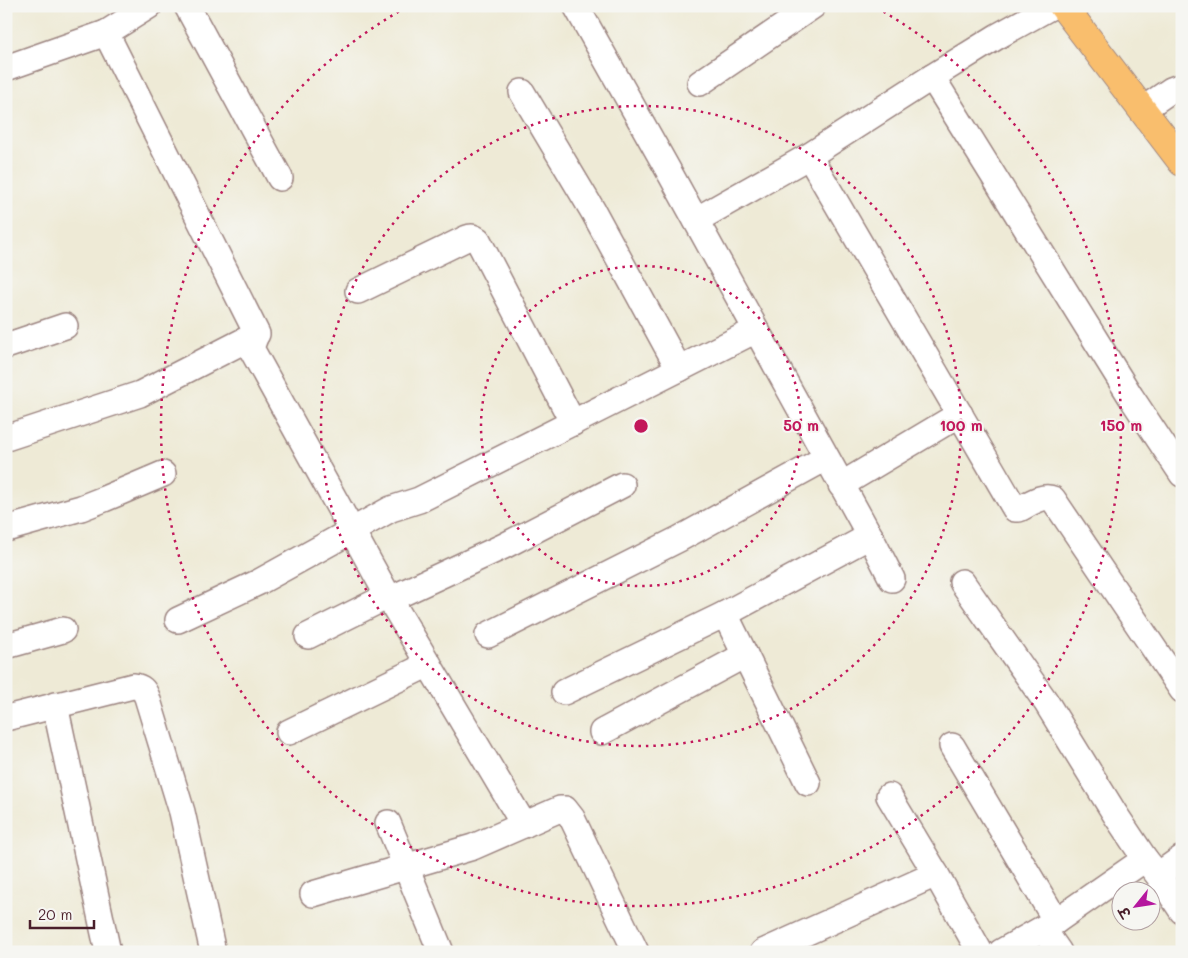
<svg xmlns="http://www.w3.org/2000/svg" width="1188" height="958" viewBox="0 0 1188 958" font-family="Mali,'Playpen Sans Deva',sans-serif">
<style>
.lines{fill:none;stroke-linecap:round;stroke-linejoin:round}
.minor-casing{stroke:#9c8480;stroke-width:28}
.major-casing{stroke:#9c8480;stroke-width:30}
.minor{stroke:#fff;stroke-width:25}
.major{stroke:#f9be6d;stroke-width:28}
.ring{fill:none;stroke:#c2185b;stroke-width:2.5;stroke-dasharray:2.5 5}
.centre{fill:#c2185b;stroke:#f6f6f2;stroke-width:2.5}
.ring-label{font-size:15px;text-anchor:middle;font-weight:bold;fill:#c2185b;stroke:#f6f6f2;stroke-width:4;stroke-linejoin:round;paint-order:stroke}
</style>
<rect width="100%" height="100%" fill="#f6f6f2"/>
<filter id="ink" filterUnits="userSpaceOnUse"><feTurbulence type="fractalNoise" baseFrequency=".02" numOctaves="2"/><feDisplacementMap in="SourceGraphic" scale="10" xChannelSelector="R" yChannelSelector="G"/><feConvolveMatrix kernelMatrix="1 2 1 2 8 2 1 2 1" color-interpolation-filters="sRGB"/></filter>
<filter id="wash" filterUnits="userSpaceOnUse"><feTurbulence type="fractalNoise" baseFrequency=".0096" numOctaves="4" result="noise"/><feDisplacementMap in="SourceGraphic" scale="20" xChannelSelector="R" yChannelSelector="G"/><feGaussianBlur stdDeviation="1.12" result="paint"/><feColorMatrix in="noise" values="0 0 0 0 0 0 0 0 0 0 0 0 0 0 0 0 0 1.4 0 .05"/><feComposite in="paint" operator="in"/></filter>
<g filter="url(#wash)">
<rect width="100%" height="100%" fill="#eeead6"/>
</g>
<g filter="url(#ink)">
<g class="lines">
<defs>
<g id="minor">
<polyline points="187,6 280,178"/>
<polyline points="576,6 667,168 870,536 892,579"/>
<path d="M106,33L255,330C258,340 250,342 252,350L388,596L524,825"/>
<polyline points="6,68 106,33 149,6"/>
<polyline points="932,77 1131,397 1182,474"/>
<polyline points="700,83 813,6"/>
<polyline points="1142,110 1171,90 1182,86"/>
<path d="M809,156L1015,509H1019C1029,504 1043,494 1053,499L1182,690"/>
<polyline points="696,220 809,156 932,77 998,36 1052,6"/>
<path d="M358,291L467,238C472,236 474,237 478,240L573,423"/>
<polyline points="6,346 65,326"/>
<polyline points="679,369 756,330"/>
<polyline points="6,438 140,394 257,334"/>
<polyline points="841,485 960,414"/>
<polyline points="6,529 81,508 104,499 163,474"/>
<polyline points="962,582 1046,702 1115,814 1145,859 1158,875 1182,911"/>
<polyline points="390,599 504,546 622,485"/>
<polyline points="725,614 808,783"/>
<polyline points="178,620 259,582 391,509 419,500 679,369 593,211 522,92"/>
<polyline points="488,635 679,539 826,458"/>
<polyline points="308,636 388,596"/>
<polyline points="6,646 63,630"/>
<polyline points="564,692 725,614 870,536"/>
<polyline points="55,705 108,952"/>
<path d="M6,718L133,686C142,687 144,690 147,697L182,812L213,952"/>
<polyline points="289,732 429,664"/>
<polyline points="602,732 745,655"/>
<polyline points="952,746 1056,921"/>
<polyline points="889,796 936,874 980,952"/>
<polyline points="388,823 441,952"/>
<polyline points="1158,875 1182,858"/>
<polyline points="313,894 473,847 560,809 565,809 572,818 636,952"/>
<polyline points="1043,929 1059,952"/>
<polyline points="763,952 936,874"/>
<polyline points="1001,952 1056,921 1145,859"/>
</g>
<polyline id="major" points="1063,6 1182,162"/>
</defs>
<use href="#minor" class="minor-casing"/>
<use href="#major" class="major-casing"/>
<use href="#minor" class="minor"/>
<use href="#major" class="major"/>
</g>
</g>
<g class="ring">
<circle cx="641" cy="426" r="160"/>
<circle cx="641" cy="426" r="320"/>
<path d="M877 8A480 480 0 1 1 405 8"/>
</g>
<circle cx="641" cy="426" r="8" class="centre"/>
<g class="ring-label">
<text x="801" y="431">50 m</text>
<text x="961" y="431">100 m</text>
<text x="1121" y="431">150 m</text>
</g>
<rect width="1188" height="958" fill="none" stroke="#f6f6f2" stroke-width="25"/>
<g transform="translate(1136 906) rotate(240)"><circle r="24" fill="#f6f6f2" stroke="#b1a0a2"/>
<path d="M0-4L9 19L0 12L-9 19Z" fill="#b5179e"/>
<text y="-8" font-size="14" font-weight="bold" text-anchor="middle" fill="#4a1f2b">उ</text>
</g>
<path d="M30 920v8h64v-8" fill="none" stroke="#4a1f2b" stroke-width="2.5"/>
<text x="38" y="920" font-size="15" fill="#4a1f2b" stroke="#f6f6f2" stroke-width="4" paint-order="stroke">20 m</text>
</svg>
